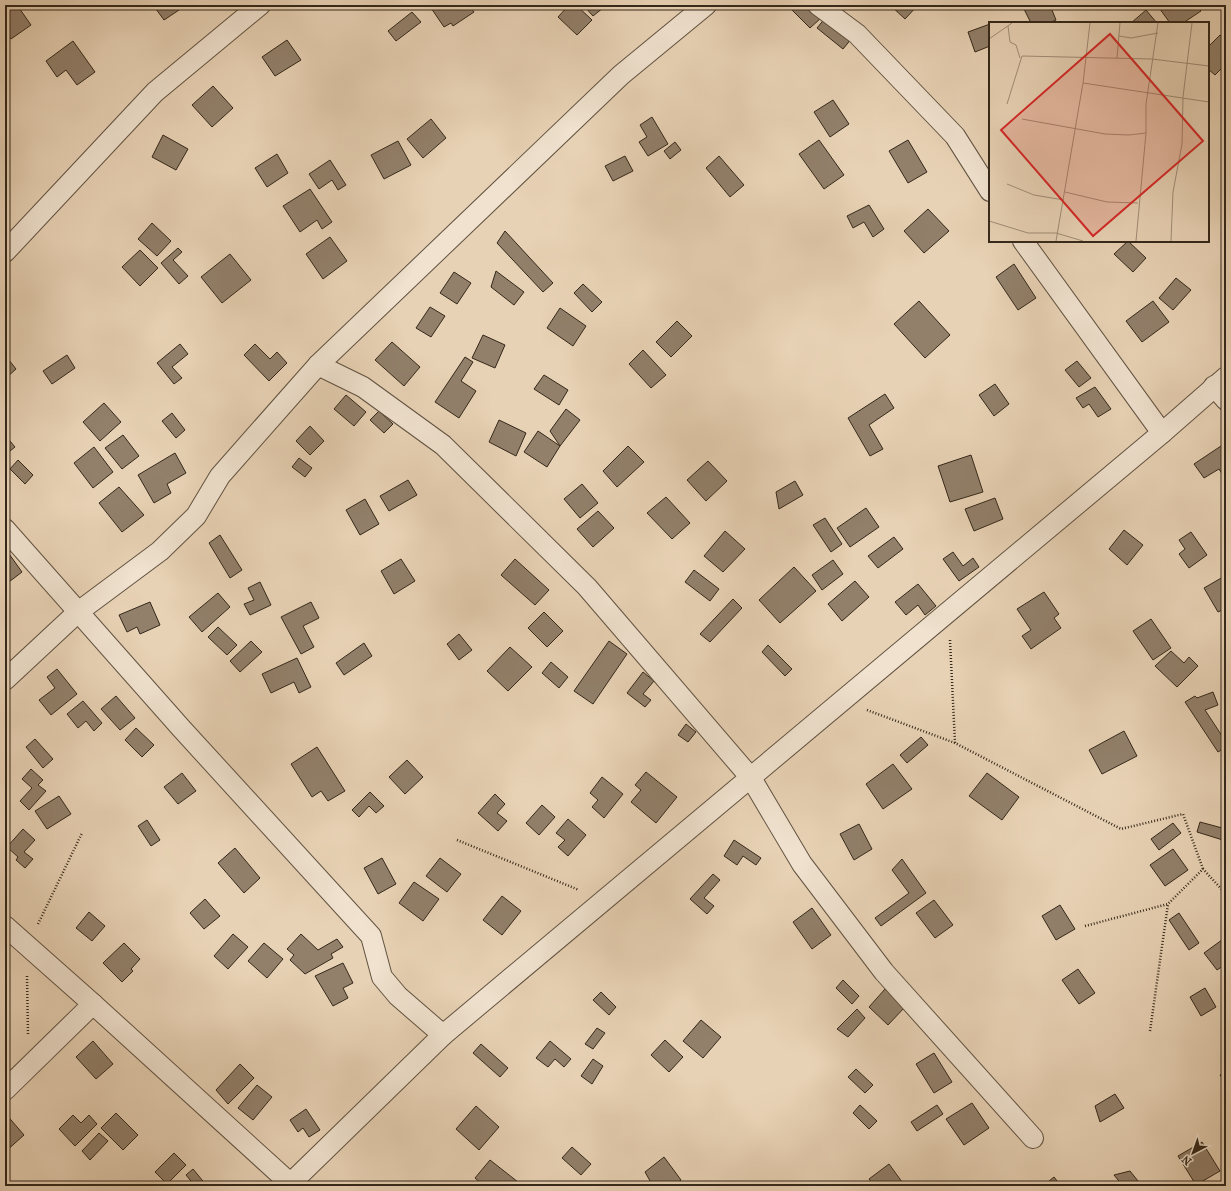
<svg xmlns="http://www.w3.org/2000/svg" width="1231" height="1191" viewBox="0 0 1231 1191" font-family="'IM FELL French Canon',serif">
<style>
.building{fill:#92806b;stroke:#34281a}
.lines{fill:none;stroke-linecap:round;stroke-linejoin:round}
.minor-casing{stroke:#615241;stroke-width:22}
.path{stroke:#34281a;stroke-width:2.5;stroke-dasharray:1 2;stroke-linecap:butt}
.minor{stroke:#f0e2cf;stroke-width:20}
.inset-road{fill:none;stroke:#a08e77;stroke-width:1}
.view{fill:#d62828;fill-opacity:0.15;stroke:#d62828;stroke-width:2}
.inset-edge{fill:none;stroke:#34281a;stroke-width:2}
</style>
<rect width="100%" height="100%" fill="#e8d2b5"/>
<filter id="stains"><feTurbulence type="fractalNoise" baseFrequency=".005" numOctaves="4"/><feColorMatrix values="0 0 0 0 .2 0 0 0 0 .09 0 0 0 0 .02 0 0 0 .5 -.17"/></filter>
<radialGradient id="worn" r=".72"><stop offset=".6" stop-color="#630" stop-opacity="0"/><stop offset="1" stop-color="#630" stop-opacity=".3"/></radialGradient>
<g class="building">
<polygon points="5,5 17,5 31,25 11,39 5,31"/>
<polygon points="153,5 184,5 185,6 164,20"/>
<polygon points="429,5 469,5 474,12 453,26 451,23 444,27"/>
<polygon points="569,5 576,5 592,20 577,35 558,17"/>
<polygon points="583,5 600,5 603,8 593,16"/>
<polygon points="787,5 808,5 821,18 810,28"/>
<polygon points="890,5 918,5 905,19"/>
<polygon points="1033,5 1050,5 1056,20 1049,23 1031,23 1024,9"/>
<polygon points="1157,5 1196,5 1201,11 1183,23 1170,23"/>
<polygon points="1146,10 1157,23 1131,23"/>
<polygon points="831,11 857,32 843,49 817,28"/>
<polygon points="412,12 421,22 396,41 388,31"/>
<polygon points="990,24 990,46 975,52 968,32"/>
<polygon points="1220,35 1226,41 1226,64 1215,75 1208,69 1208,47"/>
<polygon points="287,40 301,60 275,76 262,57"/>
<polygon points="73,41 95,72 77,85 66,70 57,77 46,61"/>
<polygon points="213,86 233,108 212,127 192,105"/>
<polygon points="833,100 849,124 830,137 814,112"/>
<polygon points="652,117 668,144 648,156 639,142 647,137 640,125"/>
<polygon points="431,119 446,138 423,158 407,139"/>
<polygon points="163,135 188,149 176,170 152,157"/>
<polygon points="819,140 844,175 824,189 799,154"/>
<polygon points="908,140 927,172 908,183 889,151"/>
<polygon points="398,141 411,165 384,179 371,155"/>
<polygon points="675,142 681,150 670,159 664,151"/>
<polygon points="277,154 288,173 267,187 255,168"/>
<polygon points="625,156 633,171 613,181 605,166"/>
<polygon points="719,156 744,185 730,197 706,168"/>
<polygon points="330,160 346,185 338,190 332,180 319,189 309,174"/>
<polygon points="310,189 332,222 322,229 317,220 300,232 283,206"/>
<polygon points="869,205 884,229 873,237 864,222 853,228 847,216"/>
<polygon points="928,209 949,231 924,253 904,231"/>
<polygon points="152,223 171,241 157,256 138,239"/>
<polygon points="505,231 553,283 543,292 497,243"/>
<polygon points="330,237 347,261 323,279 306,254"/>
<polygon points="1128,241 1146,258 1133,272 1114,254"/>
<polygon points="178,248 182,252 173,260 188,276 179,284 161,263"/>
<polygon points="140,250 158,268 140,286 122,267"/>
<polygon points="230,254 251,280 222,303 201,277"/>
<polygon points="1014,264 1036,298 1018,310 996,277"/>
<polygon points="496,271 524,292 514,305 491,287"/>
<polygon points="454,272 471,283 457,304 440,293"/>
<polygon points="1176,278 1191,290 1173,310 1159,298"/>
<polygon points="583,284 602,302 592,312 574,293"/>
<polygon points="919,301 950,335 925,358 894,324"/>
<polygon points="1153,301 1169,322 1142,342 1126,321"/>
<polygon points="430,307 445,316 431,337 416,328"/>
<polygon points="560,308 586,326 573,346 547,328"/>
<polygon points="677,321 692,336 671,357 656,342"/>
<polygon points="483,335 505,345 495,368 472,358"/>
<polygon points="392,342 420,367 404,386 375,360"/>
<polygon points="180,344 188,354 172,367 182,378 174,384 157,363"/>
<polygon points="255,344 270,359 277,352 287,363 269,381 244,355"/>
<polygon points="643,350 666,375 651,388 629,364"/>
<polygon points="5,355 16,369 5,379"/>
<polygon points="67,355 75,368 52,384 43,371"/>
<polygon points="465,357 473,362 461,381 476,391 459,418 435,402"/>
<polygon points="1077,361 1091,378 1079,387 1065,370"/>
<polygon points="544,375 568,390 559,405 534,389"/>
<polygon points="995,384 1009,404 994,416 979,395"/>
<polygon points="1095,387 1111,409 1098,417 1089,404 1083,408 1076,398"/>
<polygon points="885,394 894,408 869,425 883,449 870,456 848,418"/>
<polygon points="346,395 366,412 354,426 334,409"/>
<polygon points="104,403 121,422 100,441 83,422"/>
<polygon points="566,409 580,420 560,446 550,431"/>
<polygon points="379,411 393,424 384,433 370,420"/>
<polygon points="172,413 185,430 176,438 162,421"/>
<polygon points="499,420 526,433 516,456 489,442"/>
<polygon points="310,426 324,441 310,455 296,441"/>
<polygon points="538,431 560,446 547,467 524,452"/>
<polygon points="5,435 15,447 5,455"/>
<polygon points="123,435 139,456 122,469 105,448"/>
<polygon points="628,446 644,462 617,487 603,471"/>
<polygon points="1221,446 1226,453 1226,476 1224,477 1219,469 1204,478 1194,464"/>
<polygon points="94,447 113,472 93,488 74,463"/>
<polygon points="175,453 186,473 167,484 171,493 154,503 138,475"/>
<polygon points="971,455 983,492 950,502 938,466"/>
<polygon points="299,458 312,468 305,477 292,467"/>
<polygon points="18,460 33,475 25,484 10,469"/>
<polygon points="708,461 727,481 706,501 687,480"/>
<polygon points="408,480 417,495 389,511 380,496"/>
<polygon points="795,481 803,495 779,509 776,492"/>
<polygon points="582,484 598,503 580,518 564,499"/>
<polygon points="119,487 144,515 122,532 99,503"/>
<polygon points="666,497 690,523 672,539 647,513"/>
<polygon points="995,498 1003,519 974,531 965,509"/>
<polygon points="365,499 379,524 360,535 346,510"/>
<polygon points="866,508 879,527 850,547 837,528"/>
<polygon points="598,511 614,528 593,547 577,529"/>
<polygon points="825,518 842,544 831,552 813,525"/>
<polygon points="1124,530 1143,545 1127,565 1109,549"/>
<polygon points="725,531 745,549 723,572 704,556"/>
<polygon points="1191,532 1207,555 1189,568 1179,554 1185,549 1179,540"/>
<polygon points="220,535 242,570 230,578 209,543"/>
<polygon points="894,537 903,549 878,568 868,556"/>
<polygon points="7,551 22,572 5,585 5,552"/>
<polygon points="953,552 963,566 973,558 979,567 959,581 943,559"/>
<polygon points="401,559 415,581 394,594 381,571"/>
<polygon points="515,559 549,590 535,605 501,575"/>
<polygon points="833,560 843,574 822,590 812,575"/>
<polygon points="794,567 816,591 780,623 759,600"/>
<polygon points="694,570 719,589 710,601 685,582"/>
<polygon points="1223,577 1226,583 1226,608 1218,612 1204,588"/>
<polygon points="855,581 869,597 842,621 828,604"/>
<polygon points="260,582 271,605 250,615 244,604 254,600 248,588"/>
<polygon points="918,584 936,606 925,615 918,605 906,615 895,602"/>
<polygon points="1044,592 1059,614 1054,618 1061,628 1031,649 1022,636 1031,630 1017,609"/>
<polygon points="218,593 230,607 202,632 189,617"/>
<polygon points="733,599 742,608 710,642 700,634"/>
<polygon points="150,602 160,625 140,634 137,627 127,632 119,615"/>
<polygon points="311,602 319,618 303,626 314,647 301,654 281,617"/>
<polygon points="544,612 563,631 547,647 528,628"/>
<polygon points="1151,619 1171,648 1153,660 1133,631"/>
<polygon points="218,627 237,645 227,655 208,637"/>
<polygon points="459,634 472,650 459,660 447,644"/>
<polygon points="251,641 262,652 240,672 230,661"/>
<polygon points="609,641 627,654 593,704 574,691"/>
<polygon points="364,643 372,656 344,675 336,663"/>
<polygon points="768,645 792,669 785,676 762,652"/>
<polygon points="510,647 532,667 508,691 487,671"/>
<polygon points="1171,651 1184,663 1189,657 1198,666 1177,687 1155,666"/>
<polygon points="297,658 311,687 299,693 294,682 271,693 262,674"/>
<polygon points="551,662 568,677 559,688 542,673"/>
<polygon points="57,669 77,694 51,715 39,700 55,688 47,677"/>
<polygon points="643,672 654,681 643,694 651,700 645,707 627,693"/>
<polygon points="1213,692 1218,705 1205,710 1226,742 1226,747 1218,752 1185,702 1195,696 1197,698"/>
<polygon points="116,696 135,718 120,730 101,709"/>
<polygon points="83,701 102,723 94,731 86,721 78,728 67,714"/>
<polygon points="686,724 696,732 688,742 678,735"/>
<polygon points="136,728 154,745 142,757 125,740"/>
<polygon points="1124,731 1137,756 1102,774 1089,750"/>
<polygon points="921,737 928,745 907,763 900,755"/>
<polygon points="35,739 53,759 43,768 26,747"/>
<polygon points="317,747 345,791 328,801 321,791 312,797 291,764"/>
<polygon points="407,760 423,777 405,794 389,777"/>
<polygon points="893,764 912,789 883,809 866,784"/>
<polygon points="31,769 43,780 38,785 46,791 29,810 20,801 32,788 22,779"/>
<polygon points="646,772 677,797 656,823 631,802 641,790 635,785"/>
<polygon points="182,773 196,791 178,804 164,787"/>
<polygon points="987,773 1019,797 1002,820 969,796"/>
<polygon points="602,777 623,794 604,818 592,807 598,800 590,793"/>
<polygon points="370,792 384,806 376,813 369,806 359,817 352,810"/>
<polygon points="495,794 505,804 497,813 507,821 498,831 478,813"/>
<polygon points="59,796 71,814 47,829 35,811"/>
<polygon points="542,805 555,817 539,835 526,823"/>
<polygon points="568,819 586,835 568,856 558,847 565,840 556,833"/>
<polygon points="147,820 160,840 151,846 138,826"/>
<polygon points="1200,822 1226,829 1226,841 1197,832"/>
<polygon points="1173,823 1181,833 1159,850 1151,839"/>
<polygon points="859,824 872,849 854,860 840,834"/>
<polygon points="23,829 35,840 24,852 33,859 25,868 16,860 18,857 7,847"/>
<polygon points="734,840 761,858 756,865 743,856 737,865 724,856"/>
<polygon points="235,848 260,878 244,893 218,863"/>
<polygon points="1173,849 1188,870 1165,886 1150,865"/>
<polygon points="382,858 396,884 378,894 364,868"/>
<polygon points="440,858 461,874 447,892 426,876"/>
<polygon points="902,859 926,893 881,926 875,918 909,893 892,870"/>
<polygon points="713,874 720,880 704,898 714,906 707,914 690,899"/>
<polygon points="414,882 439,899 423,921 399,903"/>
<polygon points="502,896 521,911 502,935 483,920"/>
<polygon points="205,899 220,916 204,929 190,913"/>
<polygon points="934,900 953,925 935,938 916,913"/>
<polygon points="1060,905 1075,929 1056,940 1042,916"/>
<polygon points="812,908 831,935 812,949 793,922"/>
<polygon points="89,912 105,926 92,941 76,928"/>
<polygon points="1179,913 1199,943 1189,950 1169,920"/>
<polygon points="233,934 248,947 228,969 214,956"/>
<polygon points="301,934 318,950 337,939 343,947 331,954 333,958 305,974 290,960 294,955 287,949"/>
<polygon points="1226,937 1226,964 1217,970 1204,953"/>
<polygon points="124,943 140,959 131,969 133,971 122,982 103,963"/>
<polygon points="264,943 283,959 267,978 248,961"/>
<polygon points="343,963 353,983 343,988 348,998 333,1006 315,976"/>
<polygon points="1078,969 1095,993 1079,1004 1062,980"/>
<polygon points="843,980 859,996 852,1004 836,988"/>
<polygon points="1205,988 1216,1007 1201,1016 1190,997"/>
<polygon points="885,989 904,1008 888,1025 869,1007"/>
<polygon points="601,992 616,1007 609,1015 593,1000"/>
<polygon points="857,1009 865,1018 848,1037 837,1029"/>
<polygon points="701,1020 721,1037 703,1058 683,1041"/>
<polygon points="597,1028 605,1033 593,1049 585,1044"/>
<polygon points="665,1040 683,1057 669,1072 651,1055"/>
<polygon points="93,1041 113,1064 96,1079 76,1057"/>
<polygon points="550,1041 571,1059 564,1067 555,1059 548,1067 536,1058"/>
<polygon points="481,1044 508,1068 500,1077 473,1053"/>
<polygon points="934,1053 952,1082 934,1093 916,1064"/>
<polygon points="593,1059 603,1066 592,1084 581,1076"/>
<polygon points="240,1064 254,1078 228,1104 216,1090"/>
<polygon points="856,1069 873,1085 865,1093 848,1077"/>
<polygon points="1226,1070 1226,1084 1220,1075"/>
<polygon points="257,1085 272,1097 253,1120 238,1108"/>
<polygon points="1115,1094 1124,1108 1100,1122 1095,1106"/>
<polygon points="972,1103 989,1128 964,1145 946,1119"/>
<polygon points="860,1105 877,1121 869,1129 853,1113"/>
<polygon points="937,1105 943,1114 917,1131 911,1122"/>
<polygon points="476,1106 499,1127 479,1150 456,1129"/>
<polygon points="306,1109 320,1130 309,1137 303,1128 298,1132 290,1120"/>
<polygon points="5,1113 24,1135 5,1152"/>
<polygon points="116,1113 138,1135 123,1150 101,1128"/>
<polygon points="73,1115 81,1123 89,1115 97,1124 75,1146 59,1129"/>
<polygon points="99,1133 108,1141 90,1160 82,1151"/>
<polygon points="1202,1142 1220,1171 1196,1185 1178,1156"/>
<polygon points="572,1147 591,1164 581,1175 562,1158"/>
<polygon points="174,1153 186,1165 167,1184 155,1172"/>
<polygon points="664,1157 681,1180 673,1186 653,1186 645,1172"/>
<polygon points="490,1160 518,1182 514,1186 484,1186 475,1178"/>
<polygon points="889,1164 905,1186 874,1186 869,1179"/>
<polygon points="193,1169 207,1186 195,1186 186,1175"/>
<polygon points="1130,1171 1142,1186 1123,1186 1114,1175"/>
<polygon points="1054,1177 1061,1186 1043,1186"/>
</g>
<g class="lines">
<defs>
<g id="minor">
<polyline points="818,5 857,34 955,136 990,191"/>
<polyline points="1023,241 1162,433"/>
<polyline points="5,252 155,92 260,5"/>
<polyline points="318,365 363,387 443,445 587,587 751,778 802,864 884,972 1033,1138"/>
<polyline points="1214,386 1226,400"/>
<polyline points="5,529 181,728 371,936 382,977 398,996 443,1035"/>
<polyline points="5,680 78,612 160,551 196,516 220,476 318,365 621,75 706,5"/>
<polyline points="5,926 93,1004 293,1186"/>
<polyline points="5,1090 93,1004"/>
<polyline points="288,1186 443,1035 1162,433 1226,377"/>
</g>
</defs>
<use href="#minor" class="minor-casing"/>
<g class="path">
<polyline points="950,640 955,743"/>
<polyline points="867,710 955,743 1121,829 1183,814 1203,869"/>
<polyline points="457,840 579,890"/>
<polyline points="38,924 82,833"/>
<polyline points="1085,926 1168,904 1203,869 1226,894"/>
<polyline points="27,976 28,1035"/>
<polyline points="1150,1031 1168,904"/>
</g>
<use href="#minor" class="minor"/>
</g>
<g transform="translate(989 22)">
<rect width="220" height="220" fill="#e8d2b5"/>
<path class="inset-road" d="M19,4L21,20L27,23L31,36M130,14L142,16L169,11M0,17L23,1M128,36L131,1M94,61L220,80M18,82L33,34L163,37L220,44M33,97L116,112L140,113L157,111M18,162L45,173L75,178M76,170L118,180L149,181M0,199L39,211H67L94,219M67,219L94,61L101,1M147,219L157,111V82L169,1M182,219L184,170L193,122L194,75L203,1"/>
<path class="view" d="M121,12L214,119L104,214L12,108Z"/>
<rect width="220" height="220" class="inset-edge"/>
</g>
<rect width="1231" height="1191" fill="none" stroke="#e8d2b5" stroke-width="20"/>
<rect x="6" y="6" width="1219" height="1179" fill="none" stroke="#34281a" stroke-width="2"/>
<rect x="10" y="10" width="1211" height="1171" fill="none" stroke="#34281a"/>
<g transform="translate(1193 1153) rotate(221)" stroke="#f0e2cf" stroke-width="3" paint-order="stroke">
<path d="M0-3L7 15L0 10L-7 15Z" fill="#34281a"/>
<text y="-6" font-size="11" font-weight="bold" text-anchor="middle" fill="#34281a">N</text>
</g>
<rect width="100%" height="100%" filter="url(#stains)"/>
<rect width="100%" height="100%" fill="url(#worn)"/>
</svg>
